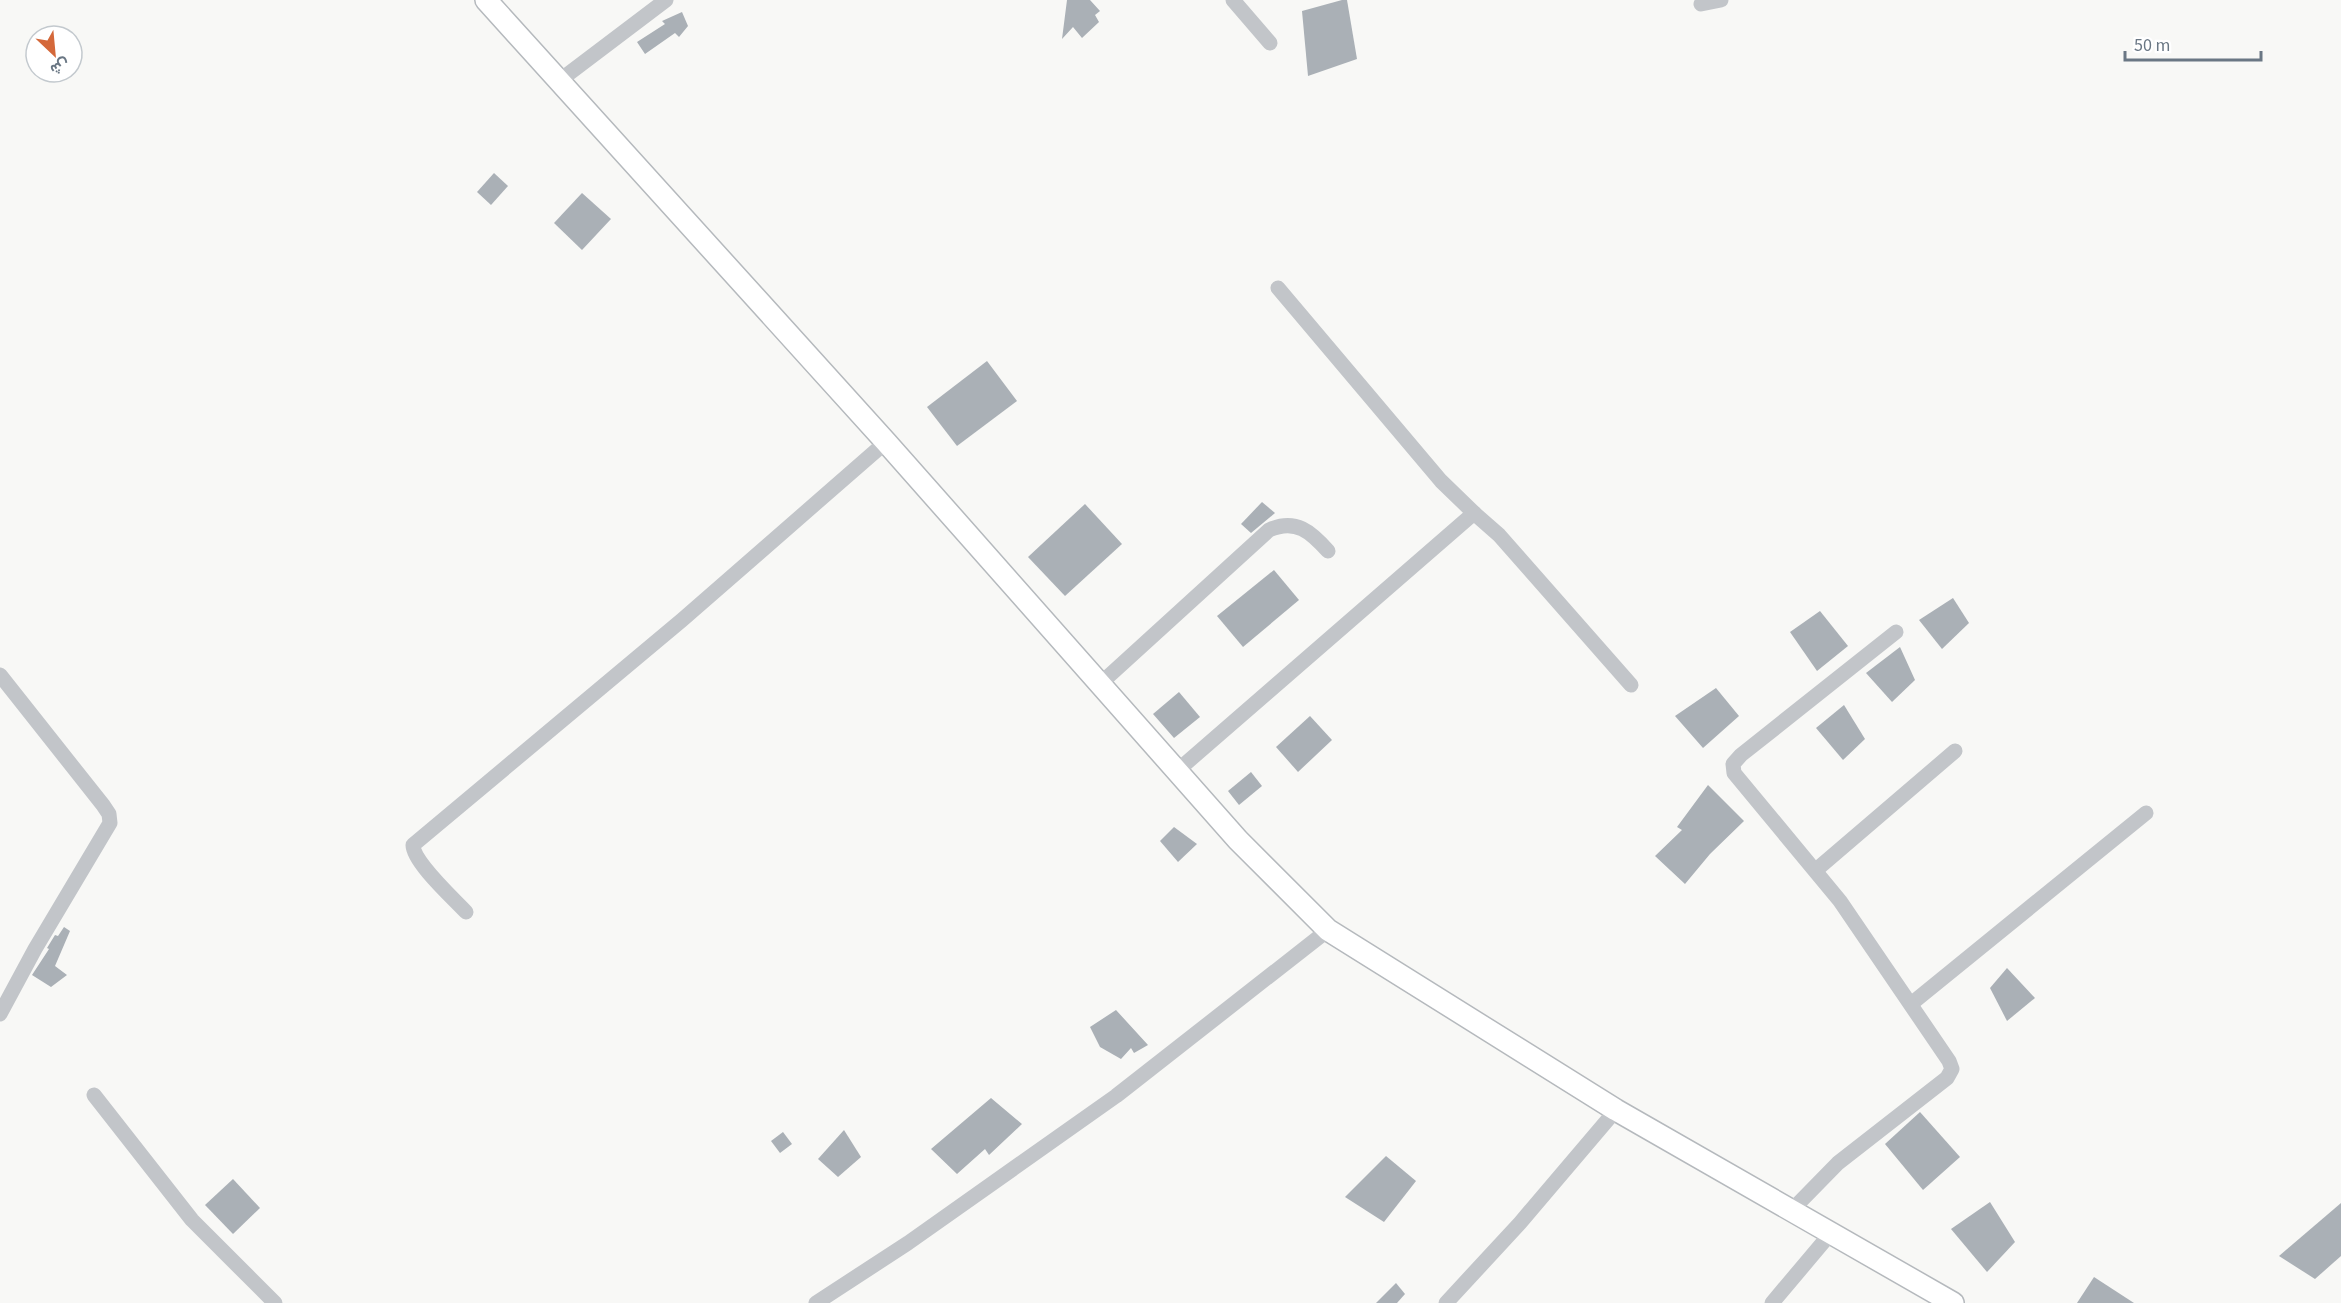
<svg xmlns="http://www.w3.org/2000/svg" width="2341" height="1303" viewBox="0 0 2341 1303" font-family="'Source Sans 3',Vazirmatn,sans-serif">
<style>
.building{fill:#aab0b6}
.lines{fill:none;stroke-linecap:round;stroke-linejoin:round}
.secondary-casing{stroke:#b5b9bd;stroke-width:24}
.street{stroke:#c2c5c9;stroke-width:15}
.secondary{stroke:#fff;stroke-width:21}
</style>
<rect width="100%" height="100%" fill="#f8f8f6"/>
<g class="building">
<polygon points="1067,0 1090,0 1100,11 1095,15 1099,22 1082,38 1073,27 1062,39"/>
<polygon points="1342,0 1347,0 1357,59 1308,76 1302,11"/>
<polygon points="682,12 688,26 679,37 675,33 645,54 637,42 665,24 662,21"/>
<polygon points="494,173 508,186 491,205 477,192"/>
<polygon points="582,193 611,219 582,250 554,223"/>
<polygon points="987,361 1017,401 957,446 927,407"/>
<polygon points="1262,502 1275,513 1251,533 1241,524"/>
<polygon points="1085,504 1122,544 1065,596 1028,557"/>
<polygon points="1274,570 1299,600 1243,647 1217,616"/>
<polygon points="1953,598 1969,623 1942,649 1919,620"/>
<polygon points="1820,611 1848,646 1817,671 1790,632"/>
<polygon points="1900,647 1915,680 1892,702 1866,673"/>
<polygon points="1716,688 1739,716 1703,748 1675,716"/>
<polygon points="1179,692 1200,717 1174,738 1153,714"/>
<polygon points="1844,705 1865,739 1843,760 1816,728"/>
<polygon points="1310,716 1332,740 1298,772 1276,747"/>
<polygon points="1251,772 1262,786 1239,805 1228,791"/>
<polygon points="1708,785 1744,821 1710,854 1685,884 1655,856 1682,830 1677,827"/>
<polygon points="1174,827 1197,844 1178,862 1160,841"/>
<polygon points="64,927 70,931 55,966 67,975 51,987 32,975 49,949 47,948 55,935 58,936"/>
<polygon points="2007,968 2035,998 2007,1021 1990,988"/>
<polygon points="1116,1010 1148,1045 1134,1053 1131,1048 1121,1059 1100,1047 1090,1027"/>
<polygon points="991,1098 1022,1124 989,1155 985,1149 957,1174 931,1149"/>
<polygon points="1920,1112 1960,1157 1923,1190 1885,1144"/>
<polygon points="844,1130 861,1157 838,1177 818,1159"/>
<polygon points="783,1132 792,1144 780,1153 771,1141"/>
<polygon points="1386,1156 1416,1181 1384,1222 1345,1197"/>
<polygon points="233,1179 260,1208 233,1234 205,1205"/>
<polygon points="1990,1202 2015,1242 1987,1272 1951,1229"/>
<polygon points="2341,1203 2341,1256 2315,1279 2279,1256"/>
<polygon points="2094,1277 2134,1303 2077,1303"/>
<polygon points="1396,1283 1405,1294 1397,1303 1376,1303"/>
</g>
<g class="lines">
<defs>
<polyline id="secondary" points="486,0 886,442 1238,840 1328,930 1616,1110 1953,1303"/>
</defs>
<use href="#secondary" class="secondary-casing"/>
<g class="street">
<polyline points="1233,0 1270,43"/>
<polyline points="1701,4 1721,0"/>
<polyline points="559,81 666,0"/>
<polyline points="1278,288 1441,481 1474,513"/>
<polyline points="0,675 103,805 109,814 110,823 35,949 0,1014"/>
<path d="M1100,684L1269,530C1296,518 1311,532 1328,551"/>
<polyline points="1177,771 1474,513 1499,535 1631,685"/>
<polyline points="1816,870 1955,751"/>
<path d="M466,912C453,898 413,862 413,845L682,620L886,442"/>
<polyline points="1911,1004 2146,813"/>
<polyline points="94,1095 192,1220 275,1303"/>
<polyline points="1791,1211 1838,1163 1947,1078 1952,1069 1949,1061 1840,901 1734,773 1733,764 1741,755 1896,632"/>
<polyline points="816,1303 908,1243 1116,1096 1328,930"/>
<polyline points="1446,1303 1520,1223 1616,1110"/>
<polyline points="1772,1303 1831,1233"/>
</g>
<use href="#secondary" class="secondary"/>
</g>
<g transform="translate(54 54) rotate(154)"><circle r="28" fill="#ffffff" stroke="#c3c9ce" stroke-width="1.5"/>
<path d="M0-4.5L10 22L0 15L-10 22Z" fill="#d4683a"/>
<text y="-9" font-size="16" font-weight="bold" text-anchor="middle" fill="#6a7784">ش</text>
</g>
<path d="M2125 51v9h136v-9" fill="none" stroke="#6a7784" stroke-width="3"/>
<text x="2134" y="51" font-size="18" fill="#6a7784" stroke="#ffffff" stroke-width="4.5" paint-order="stroke">50 m</text>
</svg>
